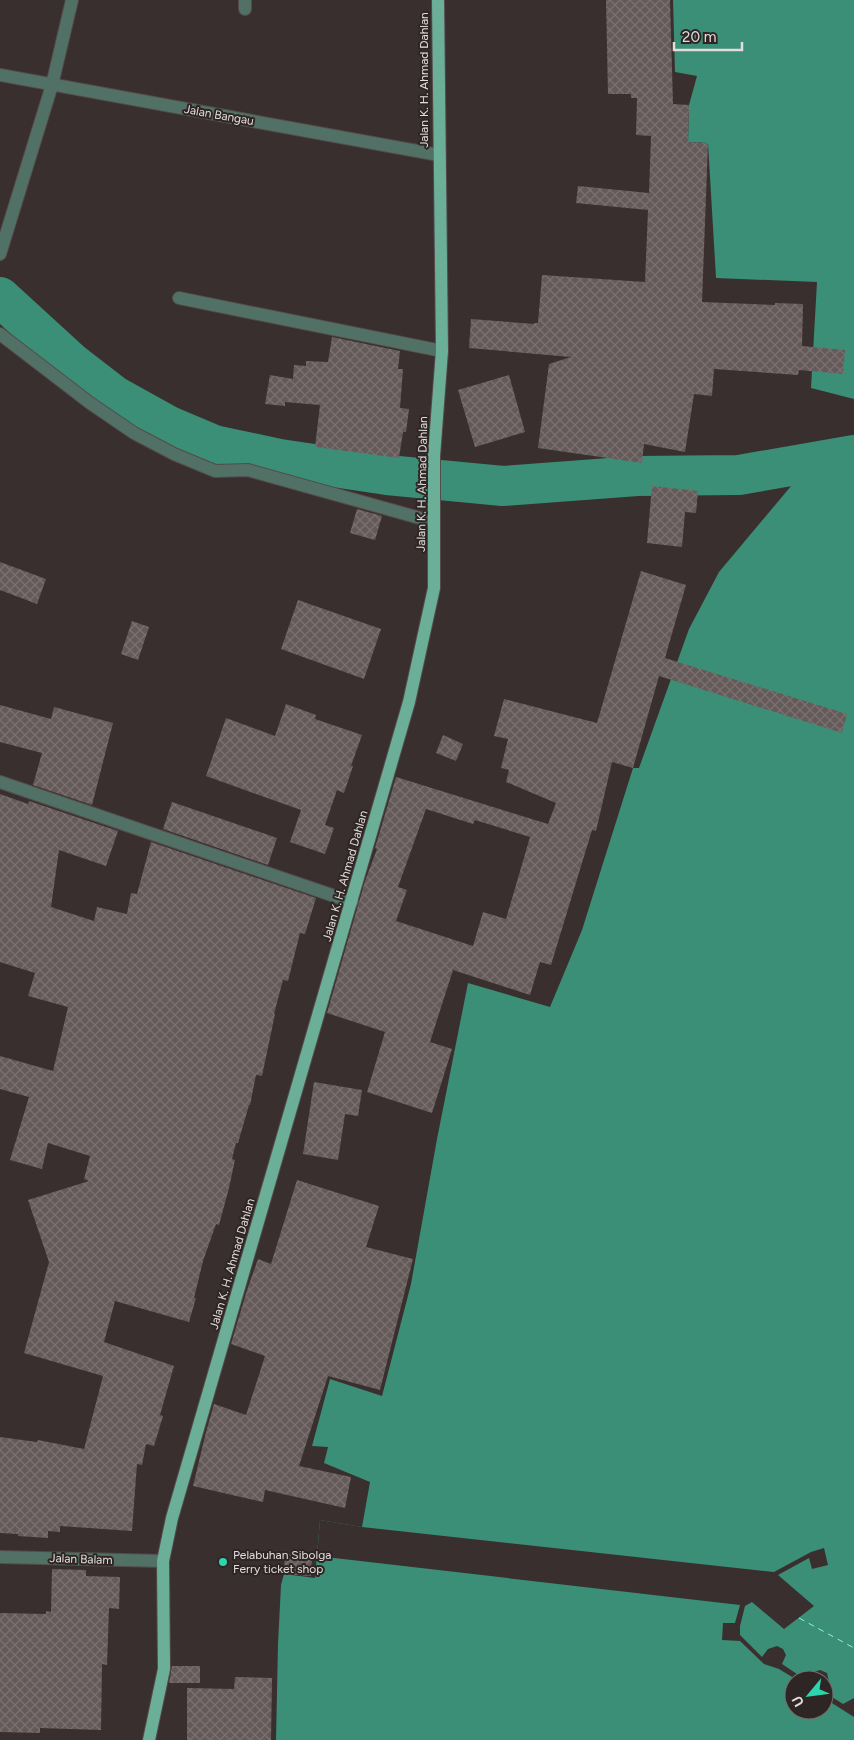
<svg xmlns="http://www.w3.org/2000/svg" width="854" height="1740" viewBox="0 0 854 1740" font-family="Figtree,sans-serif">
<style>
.water{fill:#3a8f76;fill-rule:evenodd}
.pier{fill:#392f2f}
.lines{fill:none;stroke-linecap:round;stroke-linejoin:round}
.river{stroke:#3a8f76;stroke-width:40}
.ferry{stroke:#85fcd7;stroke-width:1;stroke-dasharray:6 5;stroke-linecap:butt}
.building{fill:url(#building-cross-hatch);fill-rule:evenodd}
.minor-casing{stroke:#544b4b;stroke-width:14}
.major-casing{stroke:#544b4b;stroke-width:14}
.minor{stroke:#517166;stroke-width:12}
.major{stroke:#6caf99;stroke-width:12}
.poi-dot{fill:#2cd5ab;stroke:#2e2525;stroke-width:2}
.labels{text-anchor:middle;stroke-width:4;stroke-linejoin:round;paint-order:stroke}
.street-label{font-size:12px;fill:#e2dcdb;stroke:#2e2525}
.poi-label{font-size:12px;fill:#e2dcdb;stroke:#2e2525;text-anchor:start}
</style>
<defs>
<pattern id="building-cross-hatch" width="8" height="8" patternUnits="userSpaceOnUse" patternTransform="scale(1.25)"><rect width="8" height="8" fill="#645a59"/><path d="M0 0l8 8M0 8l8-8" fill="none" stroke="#7a7170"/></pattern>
</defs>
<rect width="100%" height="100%" fill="#392f2f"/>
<g class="water">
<polygon points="673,0 854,0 854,399 811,388 817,282 716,278 708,143 688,142 689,105 697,76 675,72"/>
<path d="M854,465V1740H276L278,1644L281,1585L284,1574L315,1578L320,1520L362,1527L370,1482L324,1463L328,1447L312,1446L330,1379L382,1396L411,1284L437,1139L468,983L550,1007L582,930L633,768H639L689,629L719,572L802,473ZM794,1680H824V1710H794Z"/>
</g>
<g class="pier">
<polygon points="320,1520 362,1527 774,1572 811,1552 824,1548 828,1565 812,1569 809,1558 778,1575 814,1606 784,1629 752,1602 745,1606 740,1626 740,1635 762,1657 768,1649 777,1646 783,1649 786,1655 782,1664 806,1680 797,1680 779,1669 764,1664 740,1641 722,1640 723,1623 735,1623 740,1605 317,1556"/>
<polygon points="820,1670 827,1673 829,1682 824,1691 824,1680 807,1680 814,1672"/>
<polygon points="824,1692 843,1704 854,1698 854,1717 824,1698"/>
</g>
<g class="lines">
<polyline class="river" points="0,297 71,362 115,396 169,426 214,445 280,459 387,475 503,486 637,476 739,475 854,455"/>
<polyline class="ferry" points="799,1618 854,1648"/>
</g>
<g class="building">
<polygon points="606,0 670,0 673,104 689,105 688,142 708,143 702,302 775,305 775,303 803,304 802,346 845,350 843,374 799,370 798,375 714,369 712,396 694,394 685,452 644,444 642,463 538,448 549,364 571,357 469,348 471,319 534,324 534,323 538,323 542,275 645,282 648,210 576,203 578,186 649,193 651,136 636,135 637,98 631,98 631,94 608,94"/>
<polygon points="332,337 400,351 398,369 403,369 400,408 409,409 406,432 403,432 399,458 315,447 320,405 285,402 285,406 265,404 270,375 293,379 294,365 306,366 306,361 328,362"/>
<polygon points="509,375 525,432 475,447 458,390"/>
<polygon points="652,486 698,491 696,513 685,512 682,547 647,543"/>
<polygon points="357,509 382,516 375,540 350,533"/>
<polygon points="0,562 46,579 37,604 0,590"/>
<path d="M641,571L686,585L665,658L847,714L842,733L659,676L633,768L612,762L596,831L592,830L551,965L540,962L530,995L453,970L430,1042L452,1049L432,1113L367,1092L385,1032L327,1013L365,881L377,849L375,848L396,777L548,824L556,803L506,782L509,770L501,768L508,739L494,736L504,699L597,723ZM426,809L473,824L475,820L530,837L506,919L483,912L473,946L396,921L407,890L398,887Z"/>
<polygon points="298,600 381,629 364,679 281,649"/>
<polygon points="132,621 149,627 138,660 121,654"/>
<polygon points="286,704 316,715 315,719 362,735 351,766 353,766 344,793 337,790 325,825 334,828 325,854 290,842 301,810 206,776 226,718 275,736"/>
<polygon points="0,705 51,719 54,707 113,723 92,805 33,785 42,753 0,742"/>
<polygon points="443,735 463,744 456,761 436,753"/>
<polygon points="0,794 28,804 29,801 118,831 106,866 59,850 51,907 94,921 97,907 127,914 131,893 137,894 151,842 316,898 305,934 300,933 288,981 283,980 274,1014 275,1014 262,1076 256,1075 250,1105 249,1105 238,1143 236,1143 232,1159 235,1160 229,1188 219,1225 216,1224 203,1261 194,1298 196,1298 189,1322 115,1301 104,1342 174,1366 160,1415 163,1416 154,1446 146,1444 142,1465 137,1464 132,1531 60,1526 60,1532 48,1531 48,1538 18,1536 18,1534 0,1533 0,1437 37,1442 38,1440 84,1449 103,1376 24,1353 49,1262 28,1200 89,1181 84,1179 90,1156 48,1143 42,1169 10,1160 29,1097 0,1089 0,1056 53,1071 68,1007 28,996 35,973 0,962"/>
<polygon points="172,802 277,838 268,865 163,829"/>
<polygon points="314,1082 362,1090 358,1116 345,1114 338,1160 303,1154"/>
<polygon points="297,1180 379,1206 366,1247 413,1259 380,1390 328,1376 299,1466 351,1477 345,1508 265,1490 263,1502 193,1486 206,1432 214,1404 246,1415 265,1356 231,1344 247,1290 258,1259 271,1264"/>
<polygon points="285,1553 312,1555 311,1576 284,1574"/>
<polygon points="52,1569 86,1570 86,1576 120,1577 119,1609 109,1608 107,1665 102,1664 101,1730 40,1728 40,1733 0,1732 0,1613 46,1614 46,1611 51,1612"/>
<polygon points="172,1666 200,1666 200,1683 169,1683"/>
<polygon points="235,1677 272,1678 271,1740 187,1740 187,1688 234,1689"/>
</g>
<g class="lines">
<defs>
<g id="minor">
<polyline points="245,9 245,0"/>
<polyline points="0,75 439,155"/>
<polyline points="0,254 52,85 72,0"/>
<polyline points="179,298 442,351"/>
<polyline points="0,334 90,403 134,433 174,454 215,471 248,470 434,522"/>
<polyline points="0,782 352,902"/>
<polyline points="0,1557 163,1561"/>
</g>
<polyline id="major" points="149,1740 164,1669 163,1561 172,1518 409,702 434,588 434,456 442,351 438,0"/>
</defs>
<use href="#minor" class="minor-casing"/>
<use href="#major" class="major-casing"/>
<use href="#minor" class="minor"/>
<use href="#major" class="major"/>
</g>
<circle class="poi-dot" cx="223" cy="1562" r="5"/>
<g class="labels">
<g class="street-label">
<text transform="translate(424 80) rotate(-90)" y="4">Jalan K. H. Ahmad Dahlan</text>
<text transform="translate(219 115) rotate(10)" y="4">Jalan Bangau</text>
<text transform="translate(422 484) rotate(-89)" y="4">Jalan K. H. Ahmad Dahlan</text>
<text transform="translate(345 876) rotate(-74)" y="4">Jalan K. H. Ahmad Dahlan</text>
<text transform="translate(232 1264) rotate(-74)" y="4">Jalan K. H. Ahmad Dahlan</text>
<text transform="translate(81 1559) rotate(2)" y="4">Jalan Balam</text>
</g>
<g class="poi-label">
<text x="233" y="1559">Pelabuhan Sibolga<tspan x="233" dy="14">Ferry ticket shop</tspan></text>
</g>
</g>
<g transform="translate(809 1695) rotate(241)"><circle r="24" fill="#2e2525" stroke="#766e6e"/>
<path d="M0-4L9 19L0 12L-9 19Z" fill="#2cd5ab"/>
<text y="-8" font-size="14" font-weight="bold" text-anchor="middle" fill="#e2dcdb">U</text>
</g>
<path d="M674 42v8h68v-8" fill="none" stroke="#e2dcdb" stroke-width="2.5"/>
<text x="682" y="42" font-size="15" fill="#e2dcdb" stroke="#2e2525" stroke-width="4" paint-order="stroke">20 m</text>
</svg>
